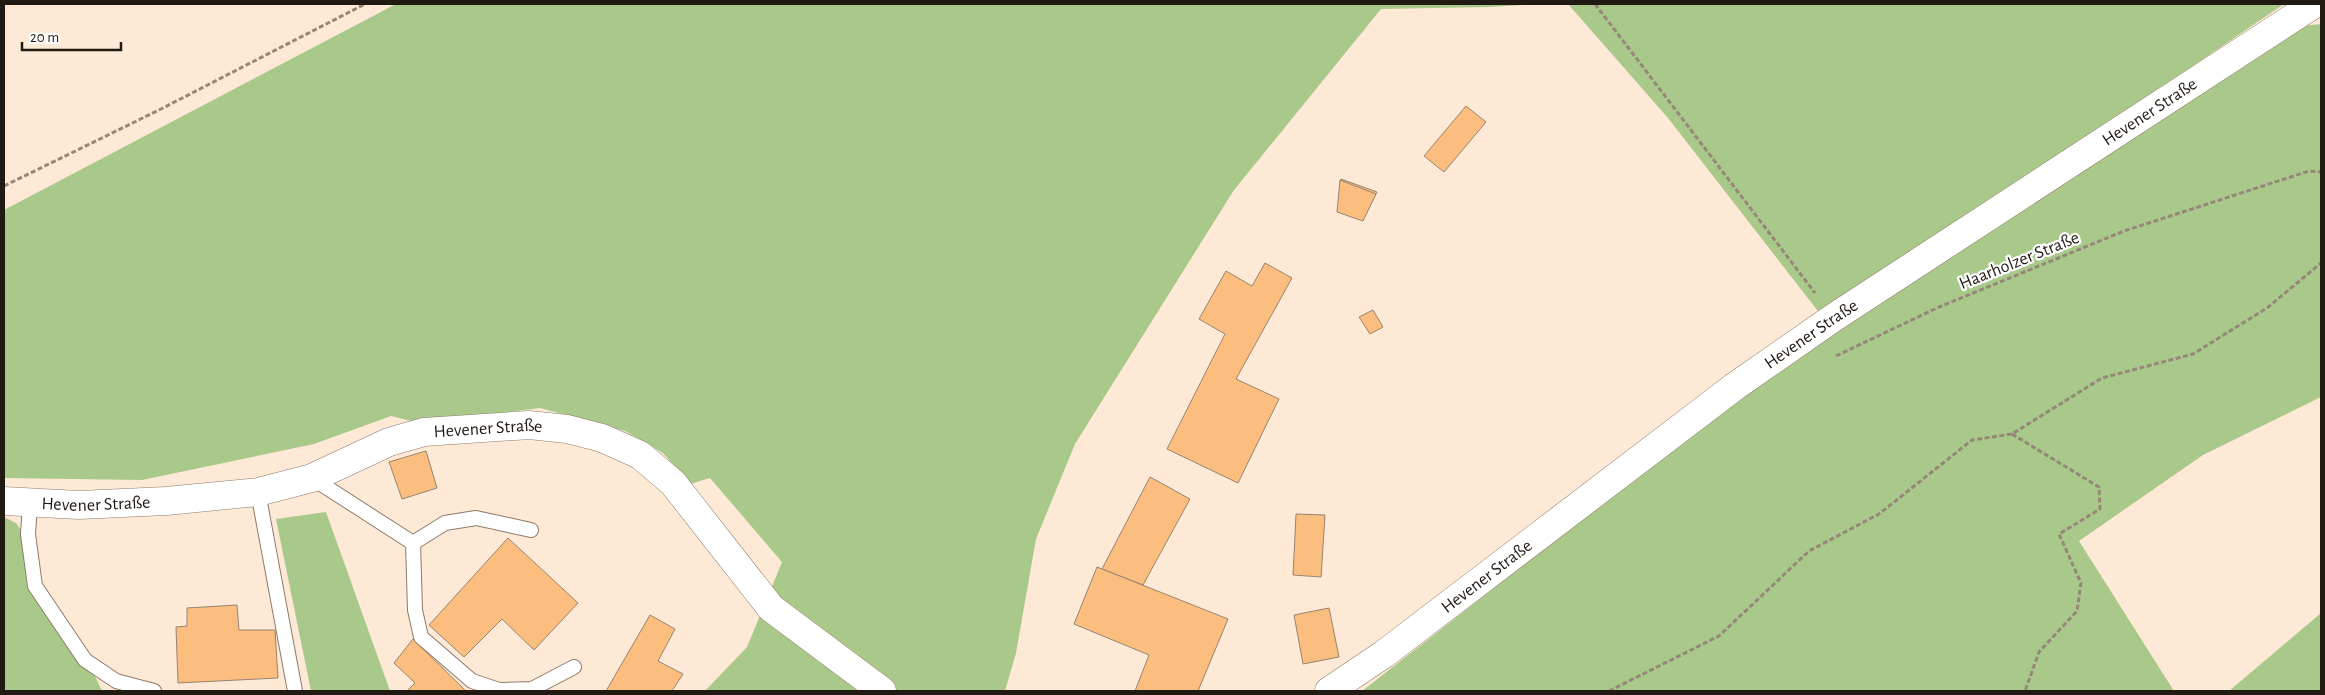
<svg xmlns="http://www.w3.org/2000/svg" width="2325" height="695" viewBox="0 0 2325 695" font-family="'Alegreya Sans',sans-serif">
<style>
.green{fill:#a9c98a}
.building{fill:#fbbe7e;stroke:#968472}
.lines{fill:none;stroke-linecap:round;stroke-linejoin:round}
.service-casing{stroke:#8d7b69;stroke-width:16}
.tertiary-casing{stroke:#8d7b69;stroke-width:29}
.path{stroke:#96877a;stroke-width:3;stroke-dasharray:5 2.5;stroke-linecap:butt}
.service{stroke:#fff;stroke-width:14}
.tertiary{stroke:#fff;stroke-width:28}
.labels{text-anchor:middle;stroke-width:4.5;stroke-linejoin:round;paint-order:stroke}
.street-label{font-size:18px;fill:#211a13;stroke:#fff}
</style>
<rect width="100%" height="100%" fill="#fee9d6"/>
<g class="green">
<polygon points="396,4 1536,4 1489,7 1381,9 1234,190 1075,444 1036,539 1016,653 1005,691 705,691 747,647 782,562 710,478 690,484 663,453 625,431 540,408 419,423 391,416 314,444 142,480 4,478 4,210"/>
<polygon points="1568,4 2284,4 1982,209 1821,315 1668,118"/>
<polygon points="2321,24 2321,397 2203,455 2079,541 2174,691 1362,691 1774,370 2301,26"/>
<polygon points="326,512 390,691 311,691 276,519"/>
<polygon points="4,517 16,523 23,533 30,572 92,670 102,691 4,691"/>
<polygon points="2321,613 2321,691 2229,691"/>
</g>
<g class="building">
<polygon points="1466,106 1486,122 1444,172 1424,156"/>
<polygon points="1341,179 1377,192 1362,218 1339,211"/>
<polygon points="1340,180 1376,194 1363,221 1337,212"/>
<polygon points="1265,263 1292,278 1236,379 1279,399 1238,483 1167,449 1225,334 1199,319 1226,271 1252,286"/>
<polygon points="1373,310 1383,327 1370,334 1359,317"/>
<polygon points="426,451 437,488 402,499 389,462"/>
<polygon points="1150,477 1190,499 1143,585 1102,569"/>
<polygon points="1296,514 1325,515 1321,577 1293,575"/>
<polygon points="508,538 578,603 534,650 502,619 464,657 429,625"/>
<polygon points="1097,567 1228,619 1198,691 1135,691 1149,655 1074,624"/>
<polygon points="237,605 239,630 275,630 278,678 178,683 176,627 187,626 187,608"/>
<polygon points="1329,608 1339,657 1303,664 1294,615"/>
<polygon points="650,615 675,629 658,661 683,674 672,691 606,691"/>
<polygon points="413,639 466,691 407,691 415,683 394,663"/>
</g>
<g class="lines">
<defs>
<g id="service">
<polyline points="312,478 413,543 415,610 421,637 472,681 499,690 532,689 574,667"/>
<polyline points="258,492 295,691"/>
<polyline points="30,504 28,534 35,586 85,660 116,681 154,691"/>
<polyline points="413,543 445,523 476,518 531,530"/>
</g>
<g id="tertiary">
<path id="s1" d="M4,501L79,505L166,501L258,492L312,478L389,442L424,432L529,425L567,429L602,438L640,455L673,483L771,608L882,691"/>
<path id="s2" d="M1329,691L1384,654L1734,387L1833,318L2314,4"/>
</g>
</defs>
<use href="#service" class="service-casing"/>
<use href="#tertiary" class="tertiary-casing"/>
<g class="path">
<polyline points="1595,4 1815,293"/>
<polyline points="4,186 159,110 365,4"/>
<polyline points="1836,356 1939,307 2124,231 2309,171 2321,172"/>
<polyline points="2012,434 2099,487 2100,509 2059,534 2081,583 2077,611 2039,652 2025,691"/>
<polyline points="1609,691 1719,636 1809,551 1879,514 1972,440 2012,434 2102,378 2193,354 2267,308 2321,263"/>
</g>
<use href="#service" class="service"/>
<use href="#tertiary" class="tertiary"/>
</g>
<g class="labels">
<g class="street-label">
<text dy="6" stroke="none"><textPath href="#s2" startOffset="1005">Hevener Straße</textPath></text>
<text transform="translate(2019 260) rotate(-22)" y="6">Haarholzer Straße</text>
<text dy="6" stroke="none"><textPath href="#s2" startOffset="600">Hevener Straße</textPath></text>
<text dy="6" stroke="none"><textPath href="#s1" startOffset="496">Hevener Straße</textPath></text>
<text dy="6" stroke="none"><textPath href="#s1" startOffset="92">Hevener Straße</textPath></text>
<text dy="6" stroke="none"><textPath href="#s2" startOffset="195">Hevener Straße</textPath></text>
</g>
</g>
<rect width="2325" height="695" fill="none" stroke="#211a13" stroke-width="10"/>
<path d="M22 42v8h99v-8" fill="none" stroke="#211a13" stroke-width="2.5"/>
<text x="30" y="42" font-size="15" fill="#211a13" stroke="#ffffff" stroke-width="4" paint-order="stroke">20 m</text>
</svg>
